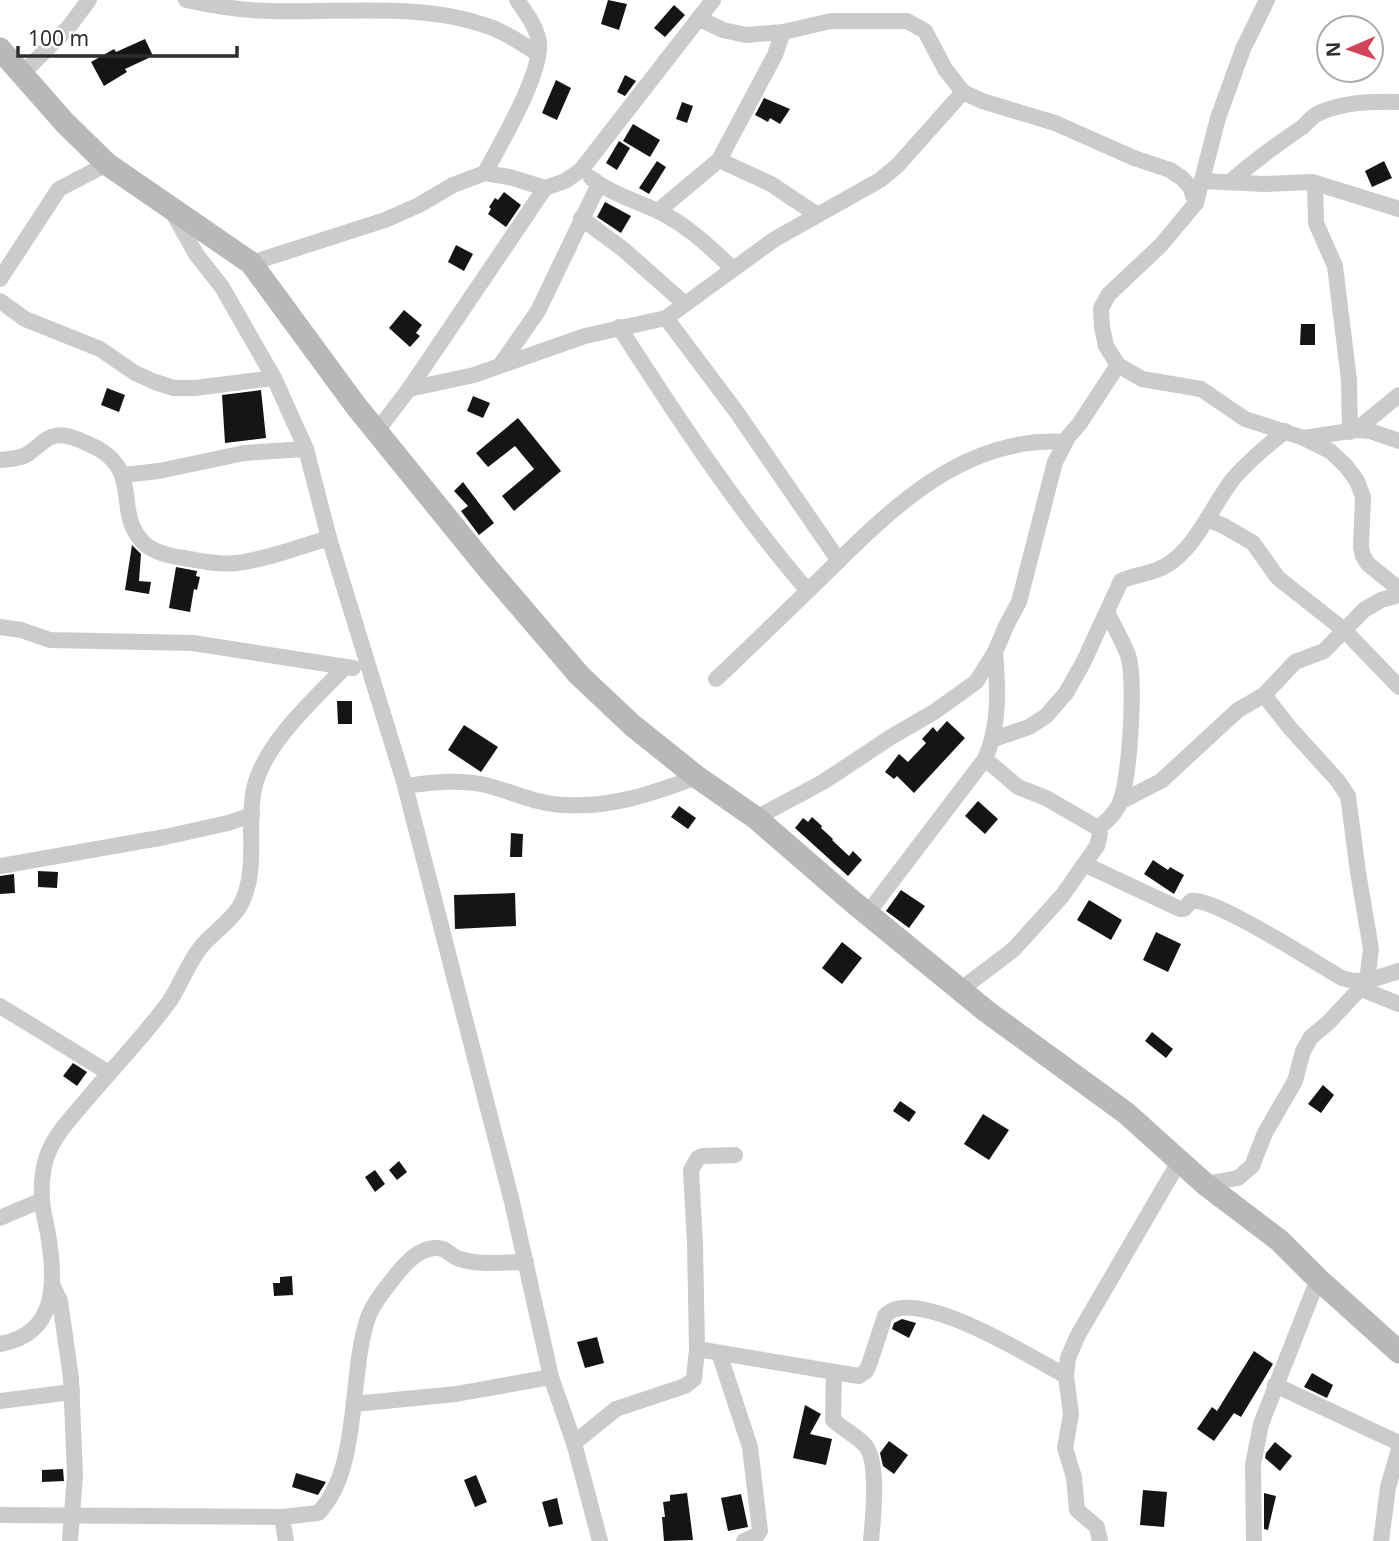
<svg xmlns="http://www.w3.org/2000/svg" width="1399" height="1541" viewBox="0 0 1399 1541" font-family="'Noto Sans',sans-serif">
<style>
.building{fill:#151515}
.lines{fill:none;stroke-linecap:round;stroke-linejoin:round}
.street{stroke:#cbcbcb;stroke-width:16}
.secondary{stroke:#b8b8b8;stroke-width:23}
</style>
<rect width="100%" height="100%" fill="#fff"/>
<g class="building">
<polygon points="608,0 627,4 619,30 601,24"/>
<polygon points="674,5 685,15 665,37 654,28"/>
<polygon points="145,39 153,56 125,69 127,72 104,86 91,62 114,49 116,52"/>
<polygon points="625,75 636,81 625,96 617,92"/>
<polygon points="556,80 571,88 557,120 542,113"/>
<polygon points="764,98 790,109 780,124 770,118 768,122 755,115"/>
<polygon points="682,102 693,106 687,123 676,119"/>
<polygon points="633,124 660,140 650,157 623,141"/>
<polygon points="619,141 630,148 617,170 606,163"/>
<polygon points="657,161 666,167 649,194 639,188"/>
<polygon points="1384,161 1392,178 1372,187 1365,171"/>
<polygon points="504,192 521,205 506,227 488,214 491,209 489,207 495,198 498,200"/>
<polygon points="605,202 631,216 621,233 597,217"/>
<polygon points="456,245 473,254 464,271 448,262"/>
<polygon points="404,310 422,325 416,333 420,336 410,347 389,328"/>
<polygon points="1301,324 1315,324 1315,345 1300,345"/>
<polygon points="107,388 125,395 119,412 101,405"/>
<polygon points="261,390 266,438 225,443 222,395"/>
<polygon points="473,396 490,403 483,418 467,411"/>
<polygon points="518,418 561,471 514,511 502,496 534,469 515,446 488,467 476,453"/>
<polygon points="463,482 494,523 479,535 461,511 468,506 454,491"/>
<polygon points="132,545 141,554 139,581 151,582 149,594 125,590"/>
<polygon points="176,567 197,571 196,576 200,577 197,590 194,589 190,612 169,608"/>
<polygon points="337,701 352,701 352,724 338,724"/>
<polygon points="947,721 965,738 914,793 897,776 894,779 885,772 899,754 908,762 926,743 922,739 933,727 937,732"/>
<polygon points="464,725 498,747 481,772 448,750"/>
<polygon points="978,801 998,819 985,834 965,816"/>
<polygon points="679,806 696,818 688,829 671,817"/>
<polygon points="812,817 822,826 821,828 833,839 832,840 849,856 853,851 862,860 848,876 795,828 803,818 808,822"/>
<polygon points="511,833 523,834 522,857 510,857"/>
<polygon points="1153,860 1168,870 1170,867 1184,875 1174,894 1144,874"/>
<polygon points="38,871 58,872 57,888 38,887"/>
<polygon points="14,874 15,893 0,894 0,876"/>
<polygon points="901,890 925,906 909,928 886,911"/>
<polygon points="515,893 516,926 455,929 454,895"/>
<polygon points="1089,900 1122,920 1111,940 1077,920"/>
<polygon points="1156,932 1181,944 1168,972 1143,960"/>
<polygon points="842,942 862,958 842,984 822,968"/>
<polygon points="1152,1032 1173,1049 1166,1058 1145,1041"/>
<polygon points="73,1063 87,1072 77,1086 63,1076"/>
<polygon points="1323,1085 1334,1095 1321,1113 1308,1104"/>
<polygon points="900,1101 916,1112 909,1122 893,1111"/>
<polygon points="983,1114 1009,1130 989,1160 964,1144"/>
<polygon points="399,1161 407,1172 397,1180 389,1170"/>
<polygon points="375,1170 385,1184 375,1192 365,1177"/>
<polygon points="292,1276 293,1295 274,1296 273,1283 280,1283 280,1277"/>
<polygon points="902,1319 916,1323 909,1338 892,1329 894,1323"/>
<polygon points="597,1337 604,1363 585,1368 577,1342"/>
<polygon points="1254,1351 1273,1364 1241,1417 1234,1413 1214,1441 1197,1429 1212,1407 1217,1411"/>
<polygon points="1312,1373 1333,1385 1327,1398 1304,1387"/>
<polygon points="805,1405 821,1414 810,1434 832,1439 826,1465 793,1458"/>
<polygon points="889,1441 908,1455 894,1474 883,1466 880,1453"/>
<polygon points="1275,1442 1292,1456 1280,1471 1265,1458 1266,1453"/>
<polygon points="63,1469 64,1481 42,1482 42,1470"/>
<polygon points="296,1473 326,1482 318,1495 292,1487"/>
<polygon points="476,1475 487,1502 475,1507 464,1480"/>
<polygon points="1143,1490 1167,1492 1164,1527 1140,1525"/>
<polygon points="687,1493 693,1540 664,1541 662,1517 665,1517 663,1502 670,1501 670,1495"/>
<polygon points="1264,1493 1276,1496 1268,1530 1264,1529"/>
<polygon points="741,1494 748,1527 728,1531 721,1498"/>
<polygon points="557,1498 563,1524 549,1527 542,1502"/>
</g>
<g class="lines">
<g class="street">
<path d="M186,0C214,6 243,11 272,11C340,13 415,3 481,24C502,30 520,42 538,54"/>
<polyline points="1267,0 1243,49 1218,118 1196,203 1161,245 1109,294 1101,308 1102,327 1106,346 1118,365 1142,379 1201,389 1245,419 1304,438 1330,451 1346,466 1357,481 1363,497 1361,547 1363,556 1368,564 1399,589"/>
<polyline points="700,19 723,30 746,35 783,32 831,21 907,21 925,31 945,69 963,92 982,101 1055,123 1134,158 1170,170 1182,178 1190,187 1196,203"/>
<polyline points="21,75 68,28 89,0"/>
<polyline points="719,160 771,184 816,214"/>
<path d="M485,173C500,144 542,74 539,43C537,27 526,13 517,0"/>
<path d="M591,178C612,194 636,201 660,212C688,226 710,247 732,268"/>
<polyline points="1203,181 1264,184 1312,182 1399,209"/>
<path d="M1230,182C1253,162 1276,145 1301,128C1307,124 1311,117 1317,114C1341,102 1373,101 1399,102"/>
<polyline points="1315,183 1316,223 1335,266 1349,380 1350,432"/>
<polyline points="658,211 719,160 775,55 783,32"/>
<polyline points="173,213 196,254 222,287 274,378 306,449 329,538 404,782 512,1202 551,1377 574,1443 600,1541"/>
<polyline points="581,218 624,250 685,304"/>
<polyline points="251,263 385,220 419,205 453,185 485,173 509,177 545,188 565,181 581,170 713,0"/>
<polyline points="0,279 59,189 107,164"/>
<polyline points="0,301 25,319 100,349 135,373 155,382 174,388 195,388 274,378"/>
<polyline points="666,318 738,414 839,561"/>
<path d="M619,327C677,417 738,510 808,591"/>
<polyline points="501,364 538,311 599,184"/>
<polyline points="409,389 474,375 585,336 666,318 775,239 880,180 898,165 963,92"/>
<polyline points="1356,430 1399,395"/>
<polyline points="377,431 409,389 545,188"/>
<polyline points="1304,438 1356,430 1370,431 1399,441"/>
<path d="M0,460C9,459 18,459 26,455C41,446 47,432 67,436C77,438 88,444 97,448C141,472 115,510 141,540C151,552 168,556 184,558C201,561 219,565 237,563C268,559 299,547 329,538"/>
<polyline points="123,475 159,471 244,453 306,449"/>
<polyline points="1207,519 1224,526 1253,543 1278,578 1344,630 1399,687"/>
<polyline points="0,627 21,630 50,640 193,643 353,668"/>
<path d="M716,679C750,647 783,615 817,582C885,515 960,435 1065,442"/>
<path d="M994,739L1029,727L1046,716L1066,693L1083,663L1121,581C1136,574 1153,574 1167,565C1197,546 1212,506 1233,479C1248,461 1267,446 1285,431"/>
<path d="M405,786C430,783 456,779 481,784C509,790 535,804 565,805C611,808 654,793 697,777"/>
<polyline points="1120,802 1161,781 1238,710 1264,695 1295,662 1324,651 1364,610 1381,600 1399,595"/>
<polyline points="756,818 823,782 891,737 934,712 976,682 995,652 1007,624 1019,602 1055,462 1068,437 1080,423 1118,365"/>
<path d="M1098,828C1107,821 1114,815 1119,805C1130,780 1136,680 1128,655C1122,640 1114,626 1107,612"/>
<path d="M1086,865L1180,909H1184L1191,901C1215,897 1315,963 1342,978L1353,981H1367L1371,949L1358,872L1348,796L1338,781L1290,728L1264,695"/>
<polyline points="0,866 165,837 228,823 252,815"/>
<path d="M867,914L985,759C1000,726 998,688 995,652"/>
<polyline points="1359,988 1399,1004"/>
<polyline points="960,990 1013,950 1062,896 1097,846 1100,834 1098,828 1046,798 1018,787 985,759"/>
<polyline points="0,1006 109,1073"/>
<polyline points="1205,1184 1238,1178 1252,1166 1265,1133 1295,1081 1303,1051 1311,1037 1329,1022 1367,981 1399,971"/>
<polyline points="0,1218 42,1200"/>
<polyline points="52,1284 60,1301 71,1378 75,1475 70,1541"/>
<path d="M0,1344C58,1334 56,1281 48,1234C46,1222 42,1210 42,1198C41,1183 43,1164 49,1151C57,1132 74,1115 87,1099C114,1067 144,1036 169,1002C181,984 188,963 201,947C213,932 232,921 241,904C259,869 246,827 254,789C264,743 314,700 345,667"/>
<path d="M697,1349L859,1376L866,1371L869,1365L885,1316C912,1282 1036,1360 1066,1376"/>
<polyline points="719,1353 750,1447 760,1531 757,1535 744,1541"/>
<path d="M834,1372L833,1420C843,1429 855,1435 864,1444C880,1459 873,1519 871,1541"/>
<polyline points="1275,1385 1399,1443"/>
<polyline points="0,1401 72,1392"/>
<polyline points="354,1404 456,1394 551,1377"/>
<polyline points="574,1443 616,1409 685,1386 694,1379 697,1349 695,1244 691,1170 698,1158 703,1156 735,1155"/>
<path d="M0,1515L282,1517L318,1513C362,1469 348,1370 369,1315C375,1300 387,1287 396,1275C406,1263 417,1250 434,1248C446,1247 447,1253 457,1258C478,1266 504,1262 526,1262"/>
<polyline points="282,1517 286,1541"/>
<polyline points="1100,1541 1097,1527 1077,1510 1074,1477 1065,1448 1071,1414 1066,1376 1068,1358 1078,1335 1180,1160"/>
<polyline points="1254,1541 1253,1465 1261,1424 1318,1279"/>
<polyline points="1381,1541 1388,1487 1399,1449"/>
</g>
<polyline class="secondary" points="0,49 65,123 107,164 251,263 356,406 489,570 579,675 632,725 697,777 756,818 853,902 986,1011 1126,1113 1205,1184 1280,1241 1318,1279 1399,1352"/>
</g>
<g transform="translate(1350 49) rotate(268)"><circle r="33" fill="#ffffff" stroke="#ababab" stroke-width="2"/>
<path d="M0-5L12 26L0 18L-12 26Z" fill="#d1445a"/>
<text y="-10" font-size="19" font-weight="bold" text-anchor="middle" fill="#2e2e2e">N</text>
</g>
<path d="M18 46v10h219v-10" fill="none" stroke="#2e2e2e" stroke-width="3.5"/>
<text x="28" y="46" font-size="21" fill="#2e2e2e" stroke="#ffffff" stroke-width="5" paint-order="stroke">100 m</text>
</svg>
